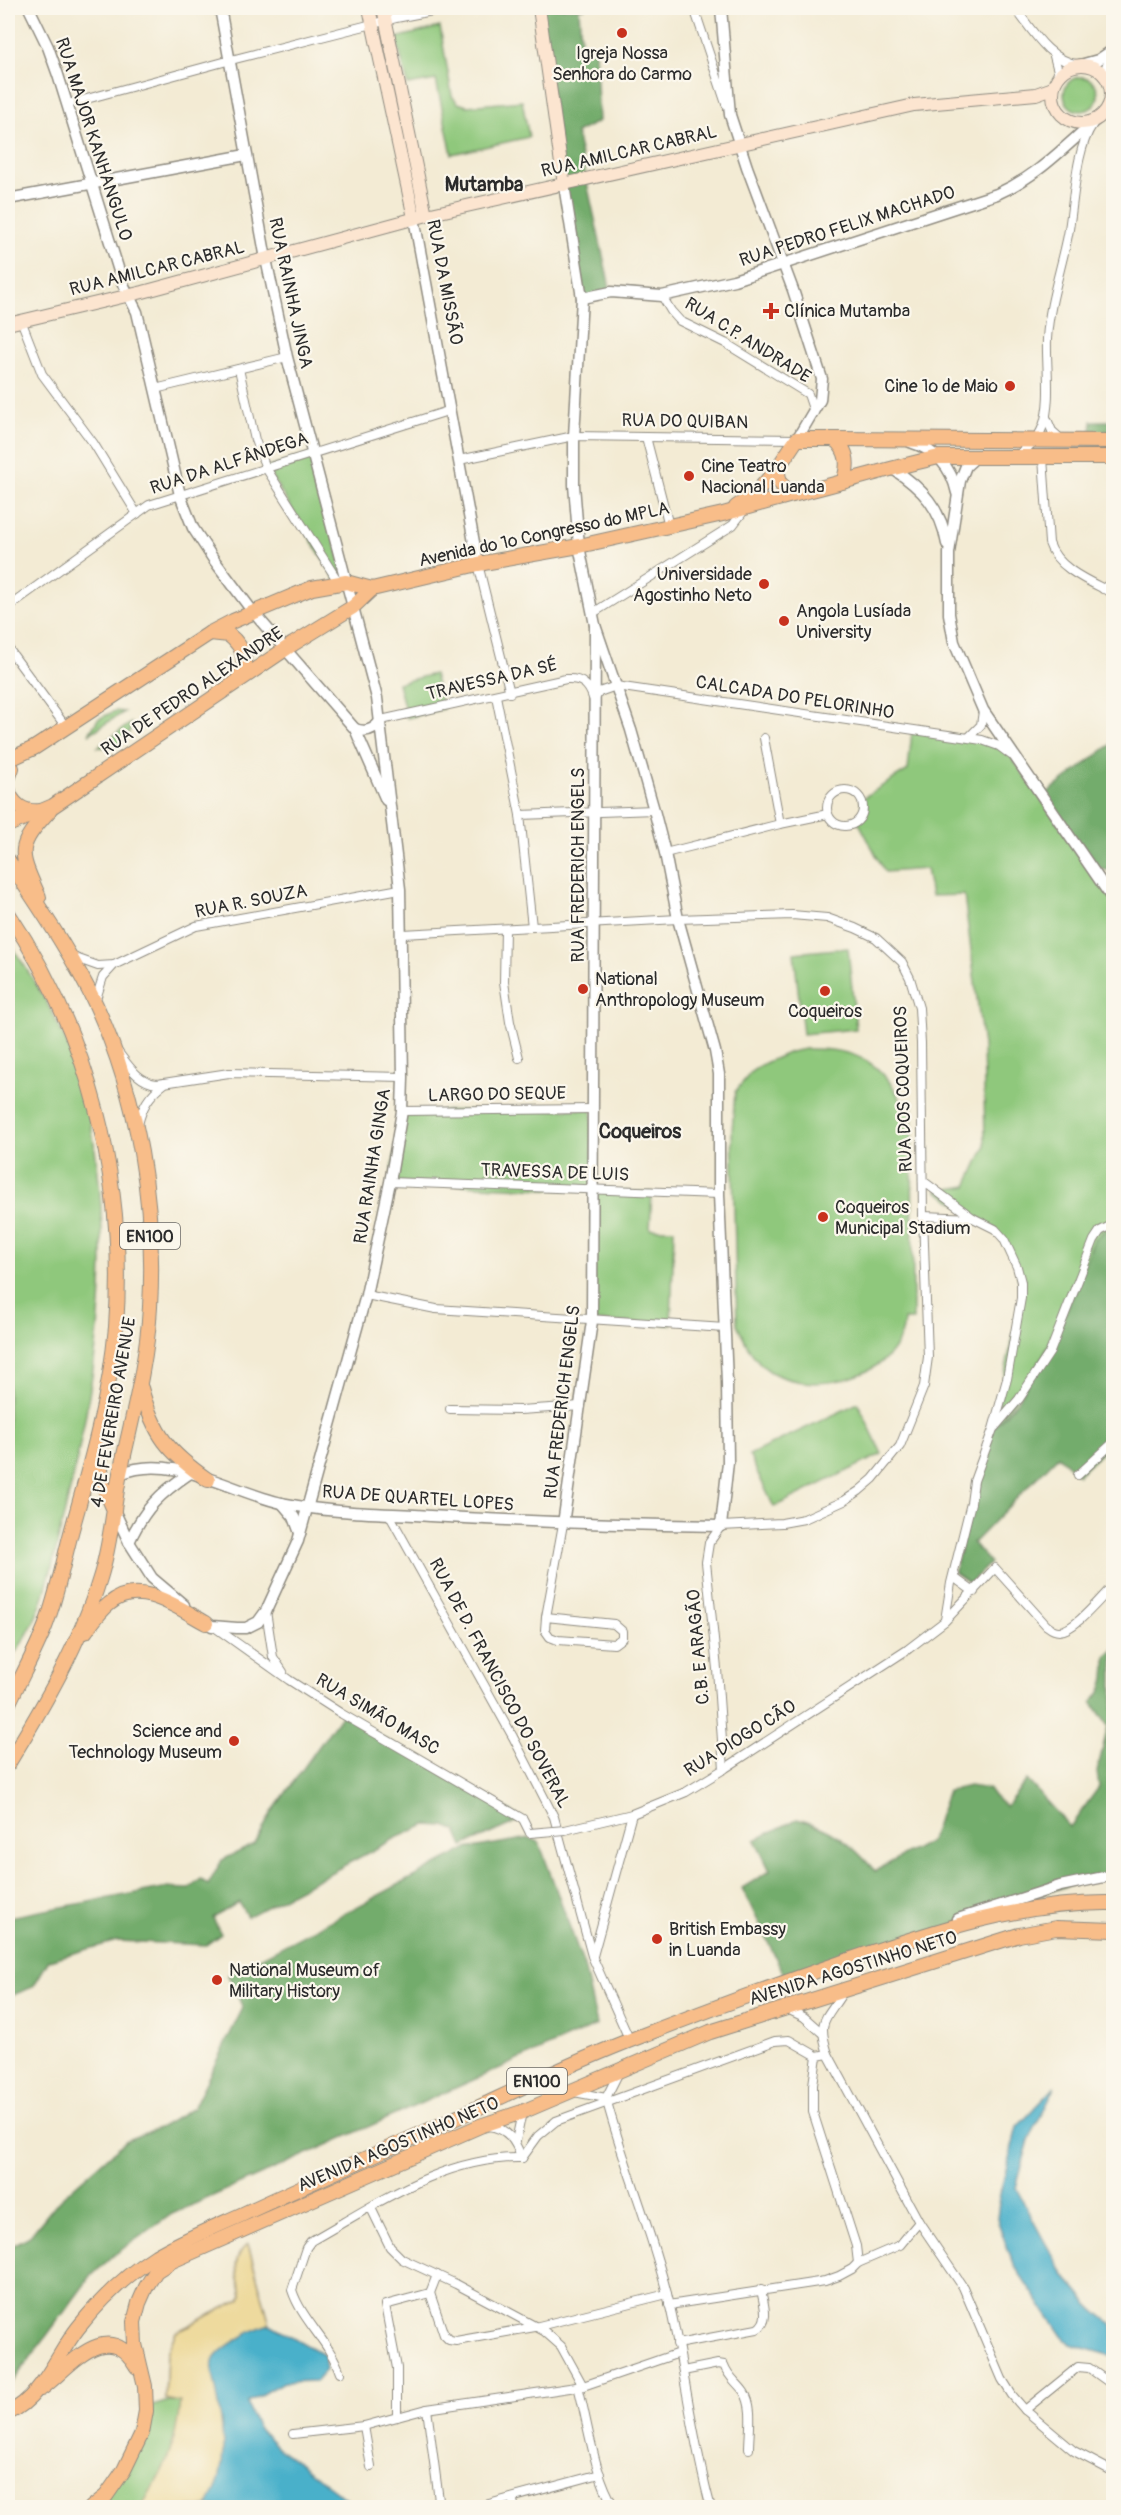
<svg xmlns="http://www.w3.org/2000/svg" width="1121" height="2515" viewBox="0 0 1121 2515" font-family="Pangolin,sans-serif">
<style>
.green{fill:#8fc87c;stroke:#5d7a54;stroke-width:1.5}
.forest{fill:#73ac6c;stroke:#4f6c4c;stroke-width:1.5}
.sand{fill:#eeda9e;stroke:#8c8264;stroke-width:1.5}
.water{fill:#4ab0ca;stroke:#3a6e7a;stroke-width:1.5}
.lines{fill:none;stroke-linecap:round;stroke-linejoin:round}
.minor-casing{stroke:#8f8b80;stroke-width:10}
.tertiary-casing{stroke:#8f8b80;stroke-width:13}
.secondary-casing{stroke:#8f8b80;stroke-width:14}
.primary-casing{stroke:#8f8b80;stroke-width:16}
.minor{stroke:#fff;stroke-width:8}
.tertiary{stroke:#fff;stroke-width:10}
.secondary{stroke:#fce5d0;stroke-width:12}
.primary{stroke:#f8bd89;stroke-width:14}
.minor-bridge-casing{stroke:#8f8b80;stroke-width:10;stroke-linecap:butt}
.minor-bridge{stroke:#fff;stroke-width:8}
.poi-dot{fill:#c8321e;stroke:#fbf7ec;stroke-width:2}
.labels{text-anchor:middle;stroke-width:4.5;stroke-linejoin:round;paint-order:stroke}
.shield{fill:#fbf7ec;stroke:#696865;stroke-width:1.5}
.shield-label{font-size:16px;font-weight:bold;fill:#2b2b2b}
.poi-label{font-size:18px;fill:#2b2b2b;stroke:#fbf7ec;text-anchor:start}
.street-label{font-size:18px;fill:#2b2b2b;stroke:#fbf7ec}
.neighbourhood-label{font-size:20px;font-weight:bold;fill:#2b2b2b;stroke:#fbf7ec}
</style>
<rect width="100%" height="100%" fill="#fbf7ec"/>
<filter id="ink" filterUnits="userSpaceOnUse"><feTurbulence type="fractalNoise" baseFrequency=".0167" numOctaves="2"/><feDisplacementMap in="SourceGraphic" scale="12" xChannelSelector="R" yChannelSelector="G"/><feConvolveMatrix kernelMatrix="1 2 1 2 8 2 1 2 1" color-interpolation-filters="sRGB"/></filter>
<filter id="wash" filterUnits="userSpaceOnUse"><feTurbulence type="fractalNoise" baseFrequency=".008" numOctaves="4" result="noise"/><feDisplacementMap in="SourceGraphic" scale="24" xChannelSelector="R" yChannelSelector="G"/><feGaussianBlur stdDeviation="1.35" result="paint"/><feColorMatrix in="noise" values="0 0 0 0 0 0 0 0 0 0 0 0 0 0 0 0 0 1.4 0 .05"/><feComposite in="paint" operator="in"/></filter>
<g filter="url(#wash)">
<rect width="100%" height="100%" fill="#f3ebd4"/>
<g class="green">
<polygon points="440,27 452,96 458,103 467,106 522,101 529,137 452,154 436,80 408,85 396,38"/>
<circle cx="1081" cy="94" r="17"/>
<polygon points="312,454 346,582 338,583 266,468"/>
<polygon points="434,674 443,709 407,718 398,683"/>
<polygon points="115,711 124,712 89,734 98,719"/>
<path d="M131,723C131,740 114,749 98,747Z"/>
<polygon points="912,731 969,737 1008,752 1113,901 1113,1224 1050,1352 993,1429 1021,1298 1017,1267 995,1229 937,1191 967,1186 985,1147 984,1085 983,1046 964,895 931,896 926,869 885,872 858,821 863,811 861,799 908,770"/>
<path d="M8,941C39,986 69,1036 83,1090C119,1229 99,1373 65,1511C52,1562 45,1621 8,1661Z"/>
<polygon points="848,948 856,1029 803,1034 794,953"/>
<path d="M805,1049C850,1048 880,1058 901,1101L912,1102L913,1320H904C901,1378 814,1397 771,1372C753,1361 745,1342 737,1324L732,1131L735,1092L752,1071L765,1063L790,1052Z"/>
<polygon points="592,1109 593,1191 652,1192 650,1229 674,1229 671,1325 592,1321 592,1191 390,1182 402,1111"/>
<polygon points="858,1403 882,1454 774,1507 749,1455"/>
<path d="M169,2401L181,2402C176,2448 165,2469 141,2507L91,2508L124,2470L146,2408Z"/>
</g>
<g class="forest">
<polygon points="539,8 585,8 579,8 581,44 595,48 599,121 576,133 611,292 582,298"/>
<polygon points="1092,421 1113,421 1113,441 1090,441"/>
<polygon points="1113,743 1113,871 1092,868 1043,796"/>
<polygon points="1113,1224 1113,1442 1078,1475 1058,1456 973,1543 990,1563 970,1583 954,1572 993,1429 1019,1399 1066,1313 1094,1240"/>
<path d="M1113,1650V1875L1087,1879L787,1981L742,1888L770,1871L755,1840L797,1819C832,1828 851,1843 875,1871L930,1841L948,1791L969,1786L989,1789L998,1801L1006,1806L1027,1780L1070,1827L1099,1787L1097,1772L1108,1726L1092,1702C1106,1690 1106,1674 1106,1656Z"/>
<polygon points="342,1714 523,1819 463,1846 456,1830 444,1826 426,1825 396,1838 247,1917 239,1902 213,1918 221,1934 206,1945 117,1941 49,1960 33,1987 8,1997 8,1917 163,1888 189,1889 201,1879 208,1885 222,1860 255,1844 272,1812"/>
<polygon points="530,1838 539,1842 584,1966 597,2025 172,2214 114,2255 90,2277 8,2388 8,2248 30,2236 59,2200 127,2140 161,2127 193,2108 243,2008 228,1975 466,1849"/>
</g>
<path class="sand" d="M248,2244L270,2324L240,2339L222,2424L224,2464L214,2496L207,2507L141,2508C165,2469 176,2448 180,2402L165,2399L167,2353L176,2332L241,2299L242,2295C238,2276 229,2259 248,2244Z"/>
<g class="water">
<path d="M1056,2086L1029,2140L1016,2188C1041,2234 1068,2296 1113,2324V2356L1070,2344L1062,2336L1013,2264L997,2219L1000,2194L1017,2127Z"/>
<path d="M270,2324L324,2355L326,2370L316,2381L284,2382L247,2403L257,2427L277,2447L357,2507H207C229,2472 224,2433 217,2394C216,2385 211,2370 213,2362C216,2349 257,2327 270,2324Z"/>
</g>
</g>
<g filter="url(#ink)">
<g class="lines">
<defs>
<g id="minor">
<polyline points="694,8 726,104"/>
<path d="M1015,8C1032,30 1050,62 1080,65"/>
<polyline points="1054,56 1058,71 1057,79"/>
<polyline points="68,104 231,60 396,18 448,8"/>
<polyline points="662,296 671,311 680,321 725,343 808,394 814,412"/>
<polyline points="21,320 42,374 94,444 137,514"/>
<polyline points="239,369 255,440 266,468 341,586"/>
<polyline points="155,389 287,357"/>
<polyline points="1046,417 1052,431 1062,440"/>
<polyline points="646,437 669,526"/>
<path d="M1015,456C1028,449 1038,440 1043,426C1052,402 1046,365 1047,339C1049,304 1061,270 1068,235C1074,204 1075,149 1093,124"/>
<path d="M1043,458L1049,543C1057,569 1091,582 1114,594"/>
<polyline points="459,460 574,436 797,439"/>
<polyline points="478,564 510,693"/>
<polyline points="1103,589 1114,580"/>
<polyline points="8,607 149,505 451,410"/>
<polyline points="593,613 733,525 746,508"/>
<polyline points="8,648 66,727"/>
<polyline points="496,696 520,815 532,927"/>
<polyline points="595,698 599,692 616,686 982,740 999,746 1011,755"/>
<path d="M381,720L566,679C581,678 589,684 593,698"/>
<polyline points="969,737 981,725 983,711"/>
<polyline points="764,738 780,824"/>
<circle cx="845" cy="808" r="18"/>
<polyline points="520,815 654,810"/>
<polyline points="665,853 780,824 828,814"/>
<polyline points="505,929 504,982 510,1022 519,1058"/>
<polyline points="403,934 678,919 792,915 827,918 855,928 876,938 902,962 910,978 919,1008 921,1043 923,1216 928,1357 924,1386 900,1446 873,1479 859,1491 844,1501 804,1519 782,1523 721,1526 709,1543 706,1562 717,1669 724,1769"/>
<polyline points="70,956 98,966 114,965 196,926 400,889"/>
<polyline points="95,1002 103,977 114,965"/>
<path d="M118,1052C129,1066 138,1082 157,1084L229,1073L403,1077"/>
<polyline points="402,1111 593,1109"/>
<path d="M138,1125C142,1107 149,1095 164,1084"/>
<polyline points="923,1181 973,1218 995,1229 1004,1239 1017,1267 1021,1282 1021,1298 1007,1379 993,1429 974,1481 971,1503 951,1583 945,1620"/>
<polyline points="390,1182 719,1194"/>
<polyline points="923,1216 973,1218"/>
<polyline points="366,1295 436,1309 725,1328"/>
<polyline points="450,1409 520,1410 581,1406"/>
<polyline points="995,1427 1019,1399 1050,1352 1094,1240 1100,1231 1114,1224"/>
<polyline points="1078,1475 1114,1442"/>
<polyline points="389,1514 513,1737 554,1817 592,1956 630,2041"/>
<polyline points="954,1572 956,1579 974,1592"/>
<polyline points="266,1611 273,1657 283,1672"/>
<polygon points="546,1617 614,1624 622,1631 622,1638 614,1644 558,1640 550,1637 545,1630"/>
<polyline points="546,1617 563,1524"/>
<polyline points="213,1626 289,1680 342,1714 523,1819 530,1833"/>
<path d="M565,1830L632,1814L686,1792L724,1769L907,1650L945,1621L995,1568L1046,1625C1050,1628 1053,1631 1059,1631C1075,1631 1102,1596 1114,1585"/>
<polyline points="593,1956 632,1814"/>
<path d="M843,1992C825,2021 817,2019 828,2054L919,2222L963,2287L1002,2379L1012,2395L1025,2410L1074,2451L1114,2472"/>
<polyline points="785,2008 804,2017 821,2032"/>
<polyline points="817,2056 813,2085 813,2112 856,2246 858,2263"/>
<path d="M619,2072L606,2098C624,2167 653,2233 669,2302C685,2370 692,2440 711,2508"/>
<polyline points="574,2092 606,2098"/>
<path d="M488,2126C508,2128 515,2141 522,2158"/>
<polyline points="516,2141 522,2112"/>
<polyline points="522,2158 538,2136 556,2121 775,2041 789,2040 817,2056 828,2054"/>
<polyline points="371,2208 390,2247 402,2259 456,2284 544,2331 561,2346 583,2386"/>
<polyline points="430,2293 437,2275"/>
<polyline points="669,2305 825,2281 839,2276 852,2269 858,2263 900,2245 919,2222"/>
<path d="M677,2344L757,2329C771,2321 763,2303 761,2289"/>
<path d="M683,2371L718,2364L724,2365C728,2377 737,2382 744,2392C754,2407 749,2431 749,2449"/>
<path d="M340,2373C330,2342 302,2321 292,2290L306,2248L311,2241C377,2204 444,2156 522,2158"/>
<path d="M578,2386C588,2423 594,2476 615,2508"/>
<polyline points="427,2409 440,2508"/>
<polyline points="1025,2410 1078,2367 1089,2368 1114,2386"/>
<polyline points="397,2417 397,2368 385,2305 430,2293 444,2335 449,2340 456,2341 535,2327 667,2294"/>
<polyline points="364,2426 371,2467"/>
<polyline points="293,2434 364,2426 427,2409 583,2386 679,2353"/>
<polyline points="512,2498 515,2508"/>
<polyline points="474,2508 600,2474"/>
</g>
<g id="tertiary">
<polyline points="29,8 48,47 58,75 123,284 137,312 180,495 193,528 214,560 253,612 355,729 386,800"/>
<polyline points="721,8 730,115 747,167 793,290 822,379 820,400 797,439"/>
<polyline points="1080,65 1098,60 1114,49"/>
<polyline points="1109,85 1107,67 1113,51"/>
<polyline points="8,199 246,155"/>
<polyline points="414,218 478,564"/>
<path d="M582,298L611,292L662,296L734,280L997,194C1038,176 1063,148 1097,119"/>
<path d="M910,442C936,450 951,466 957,493"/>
<polyline points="976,457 966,466 960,481 949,553 949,614 954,642 983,710 1114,901"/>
<path d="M893,469C922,488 941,508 947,544"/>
<path d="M355,729C366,733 374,730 381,720"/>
<path d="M120,1474C173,1451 234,1494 286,1504C333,1513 383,1513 430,1516C527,1522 624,1525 721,1526L728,1462L727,1382L719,1194V1074L715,1051L678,919L665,853L654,810L631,730L595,625"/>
<polyline points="282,1503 294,1517 300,1533"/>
<polyline points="114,1510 129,1542 152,1578 184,1605"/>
<polyline points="563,1524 592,1321 595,625 579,546 574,485 574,436 582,298 564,185"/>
<path d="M129,1542C145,1508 159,1494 190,1473"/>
<polyline points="201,1619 212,1626 237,1628 246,1628 258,1622 266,1611 298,1541 366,1295 390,1182 402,1111 403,1077 400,889 377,698 287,357 266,259 220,8"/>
<polyline points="958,1919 1060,1886 1114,1875"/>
</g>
<g id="secondary">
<polyline points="369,8 414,218"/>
<polyline points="383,8 426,215"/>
<polyline points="539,8 564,185"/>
<circle cx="1082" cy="94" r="29"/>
<polyline points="8,324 143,292 431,214 914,105 1036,94 1053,88"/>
</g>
<g id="primary">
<polyline points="834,439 1114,441"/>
<path d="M843,482C849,466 849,451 834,439H797L777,469L780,483L792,495C841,483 890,468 939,457H1114"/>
<polyline points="736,507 755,494 777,469"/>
<path d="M210,633L229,635C245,648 249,664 237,681"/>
<polyline points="8,760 34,748 210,633 233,621 312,588 346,582 372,589 478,564 579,546 723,514 792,495"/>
<polyline points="8,779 12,768"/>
<path d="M8,788C11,805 25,813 41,811"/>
<polyline points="8,825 53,806 293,644 353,607 372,589"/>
<path d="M8,860C39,907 72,954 96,1005C138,1098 156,1204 150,1307C147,1364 132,1418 120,1473C113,1508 111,1544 100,1578C80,1644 44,1705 8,1764"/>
<path d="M39,897C19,852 15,848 49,811"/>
<path d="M8,913C89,1034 127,1181 116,1327C110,1394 92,1458 74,1522C64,1556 58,1594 45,1627C34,1654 20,1679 8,1705"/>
<path d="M141,1388C154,1435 168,1452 208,1480"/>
<polyline points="98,1446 103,1485 114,1510"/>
<path d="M85,1632C92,1623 100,1611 109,1604C139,1578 178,1608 206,1623"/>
<path d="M41,2389C70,2367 107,2315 137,2367"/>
<path d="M8,2413C42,2398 56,2356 78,2328C100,2300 126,2275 156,2256C183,2240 212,2228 241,2215C301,2187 362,2160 423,2133C490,2103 555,2070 623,2043C695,2015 767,1988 840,1963C928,1933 1020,1901 1114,1903"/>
<polyline points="91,2508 106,2496 124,2470 142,2433 146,2411 145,2386 135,2344 134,2322 139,2303 146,2287 156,2271 172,2261 480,2126 522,2112 710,2032 1019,1935 1056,1928 1114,1930"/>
</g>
</defs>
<use href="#minor" class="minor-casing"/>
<use href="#tertiary" class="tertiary-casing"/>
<use href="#secondary" class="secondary-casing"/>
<use href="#primary" class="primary-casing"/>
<use href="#minor" class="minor"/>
<use href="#tertiary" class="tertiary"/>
<use href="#secondary" class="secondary"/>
<use href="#primary" class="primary"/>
<defs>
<polyline id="minor-bridge" points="530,1833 565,1830"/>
</defs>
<use href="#minor-bridge" class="minor-bridge-casing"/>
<use href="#minor-bridge" class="minor-bridge"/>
</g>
</g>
<g class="poi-dot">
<circle cx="622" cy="33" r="6"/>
<path d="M768 302h6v6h6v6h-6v6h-6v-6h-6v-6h6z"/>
<circle cx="1010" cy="386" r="6"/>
<circle cx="689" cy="476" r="6"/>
<circle cx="764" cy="584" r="6"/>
<circle cx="784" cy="621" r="6"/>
<circle cx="583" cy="989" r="6"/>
<circle cx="825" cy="991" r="6"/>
<circle cx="823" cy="1217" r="6"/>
<circle cx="234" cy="1741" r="6"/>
<circle cx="657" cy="1939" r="6"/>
<circle cx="217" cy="1980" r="6"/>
</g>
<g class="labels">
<g class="shield">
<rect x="120" y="1223" width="60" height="26" rx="4.5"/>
<rect x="507" y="2068" width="60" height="26" rx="4.5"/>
</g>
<g class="shield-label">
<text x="150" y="1242">EN100</text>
<text x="537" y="2087">EN100</text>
</g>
<g class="poi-label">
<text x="622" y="59" text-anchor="middle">Igreja Nossa<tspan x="622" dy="21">Senhora do Carmo</tspan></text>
<text x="784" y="317">Clínica Mutamba</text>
<text x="998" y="392" text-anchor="end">Cine 1º de Maio</text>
<text x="701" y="472">Cine Teatro<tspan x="701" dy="21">Nacional Luanda</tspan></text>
<text x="752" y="580" text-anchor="end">Universidade<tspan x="752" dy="21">Agostinho Neto</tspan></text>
<text x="796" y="617">Angola Lusíada<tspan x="796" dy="21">University</tspan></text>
<text x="595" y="985">National<tspan x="595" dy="21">Anthropology Museum</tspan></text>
<text x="825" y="1017" text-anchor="middle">Coqueiros</text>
<text x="835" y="1213">Coqueiros<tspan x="835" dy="21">Municipal Stadium</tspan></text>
<text x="222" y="1737" text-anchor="end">Science and<tspan x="222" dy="21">Technology Museum</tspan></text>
<text x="669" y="1935">British Embassy<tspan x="669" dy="21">in Luanda</tspan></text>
<text x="229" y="1976">National Museum of<tspan x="229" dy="21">Military History</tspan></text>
</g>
<g class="street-label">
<text transform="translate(94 139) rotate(72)" y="6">RUA MAJOR KANHANGULO</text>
<text transform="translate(629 151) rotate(-13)" y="6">RUA AMILCAR CABRAL</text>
<text transform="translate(847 226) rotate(-18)" y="6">RUA PEDRO FELIX MACHADO</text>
<text transform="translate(157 268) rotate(-14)" y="6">RUA AMILCAR CABRAL</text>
<text transform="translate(445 282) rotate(79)" y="6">RUA DA MISSÃO</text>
<text transform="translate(291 293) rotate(78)" y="6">RUA RAINHA JINGA</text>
<text transform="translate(748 340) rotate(32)" y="6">RUA C.P. ANDRADE</text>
<text transform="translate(685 421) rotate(1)" y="6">RUA DO QUIBAN</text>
<text transform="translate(229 463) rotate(-18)" y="6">RUA DA ALFÂNDEGA</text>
<text transform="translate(544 534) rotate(-12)" y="6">Avenida do 1º Congresso do MPLA</text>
<text transform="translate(492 679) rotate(-13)" y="6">TRAVESSA DA SÉ</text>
<text transform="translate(192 691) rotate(-34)" y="6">RUA DE PEDRO ALEXANDRE</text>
<text transform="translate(795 697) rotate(9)" y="6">CALCADA DO PELORINHO</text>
<text transform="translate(578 865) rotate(-90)" y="6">RUA FREDERICH ENGELS</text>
<text transform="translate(251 901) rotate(-11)" y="6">RUA R. SOUZA</text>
<text transform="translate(903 1089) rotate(-92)" y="6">RUA DOS COQUEIROS</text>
<text transform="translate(497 1094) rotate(-1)" y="6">LARGO DO SEQUE</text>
<text transform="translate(372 1166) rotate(-81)" y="6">RUA RAINHA GINGA</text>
<text transform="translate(555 1172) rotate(2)" y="6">TRAVESSA DE LUIS</text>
<text transform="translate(562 1402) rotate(-83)" y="6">RUA FREDERICH ENGELS</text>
<text transform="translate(113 1412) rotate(-80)" y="6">4 DE FEVEREIRO AVENUE</text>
<text transform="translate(418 1498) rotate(4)" y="6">RUA DE QUARTEL LOPES</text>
<text transform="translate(698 1647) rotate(-95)" y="6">C.B. E ARAGÃO</text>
<text transform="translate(500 1683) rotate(62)" y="6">RUA DE D. FRANCISCO DO SOVERAL</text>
<text transform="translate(378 1714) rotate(31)" y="6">RUA SIMÃO MASC</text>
<text transform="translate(740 1738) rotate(-32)" y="6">RUA DIOGO CÃO</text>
<text transform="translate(853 1968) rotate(-17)" y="6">AVENIDA AGOSTINHO NETO</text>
<text transform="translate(398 2144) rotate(-23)" y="6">AVENIDA AGOSTINHO NETO</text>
</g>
<g class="neighbourhood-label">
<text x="484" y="191">Mutamba</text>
<text x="640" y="1138">Coqueiros</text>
</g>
</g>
<rect width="1121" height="2515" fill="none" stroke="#fbf7ec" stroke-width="30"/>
</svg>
